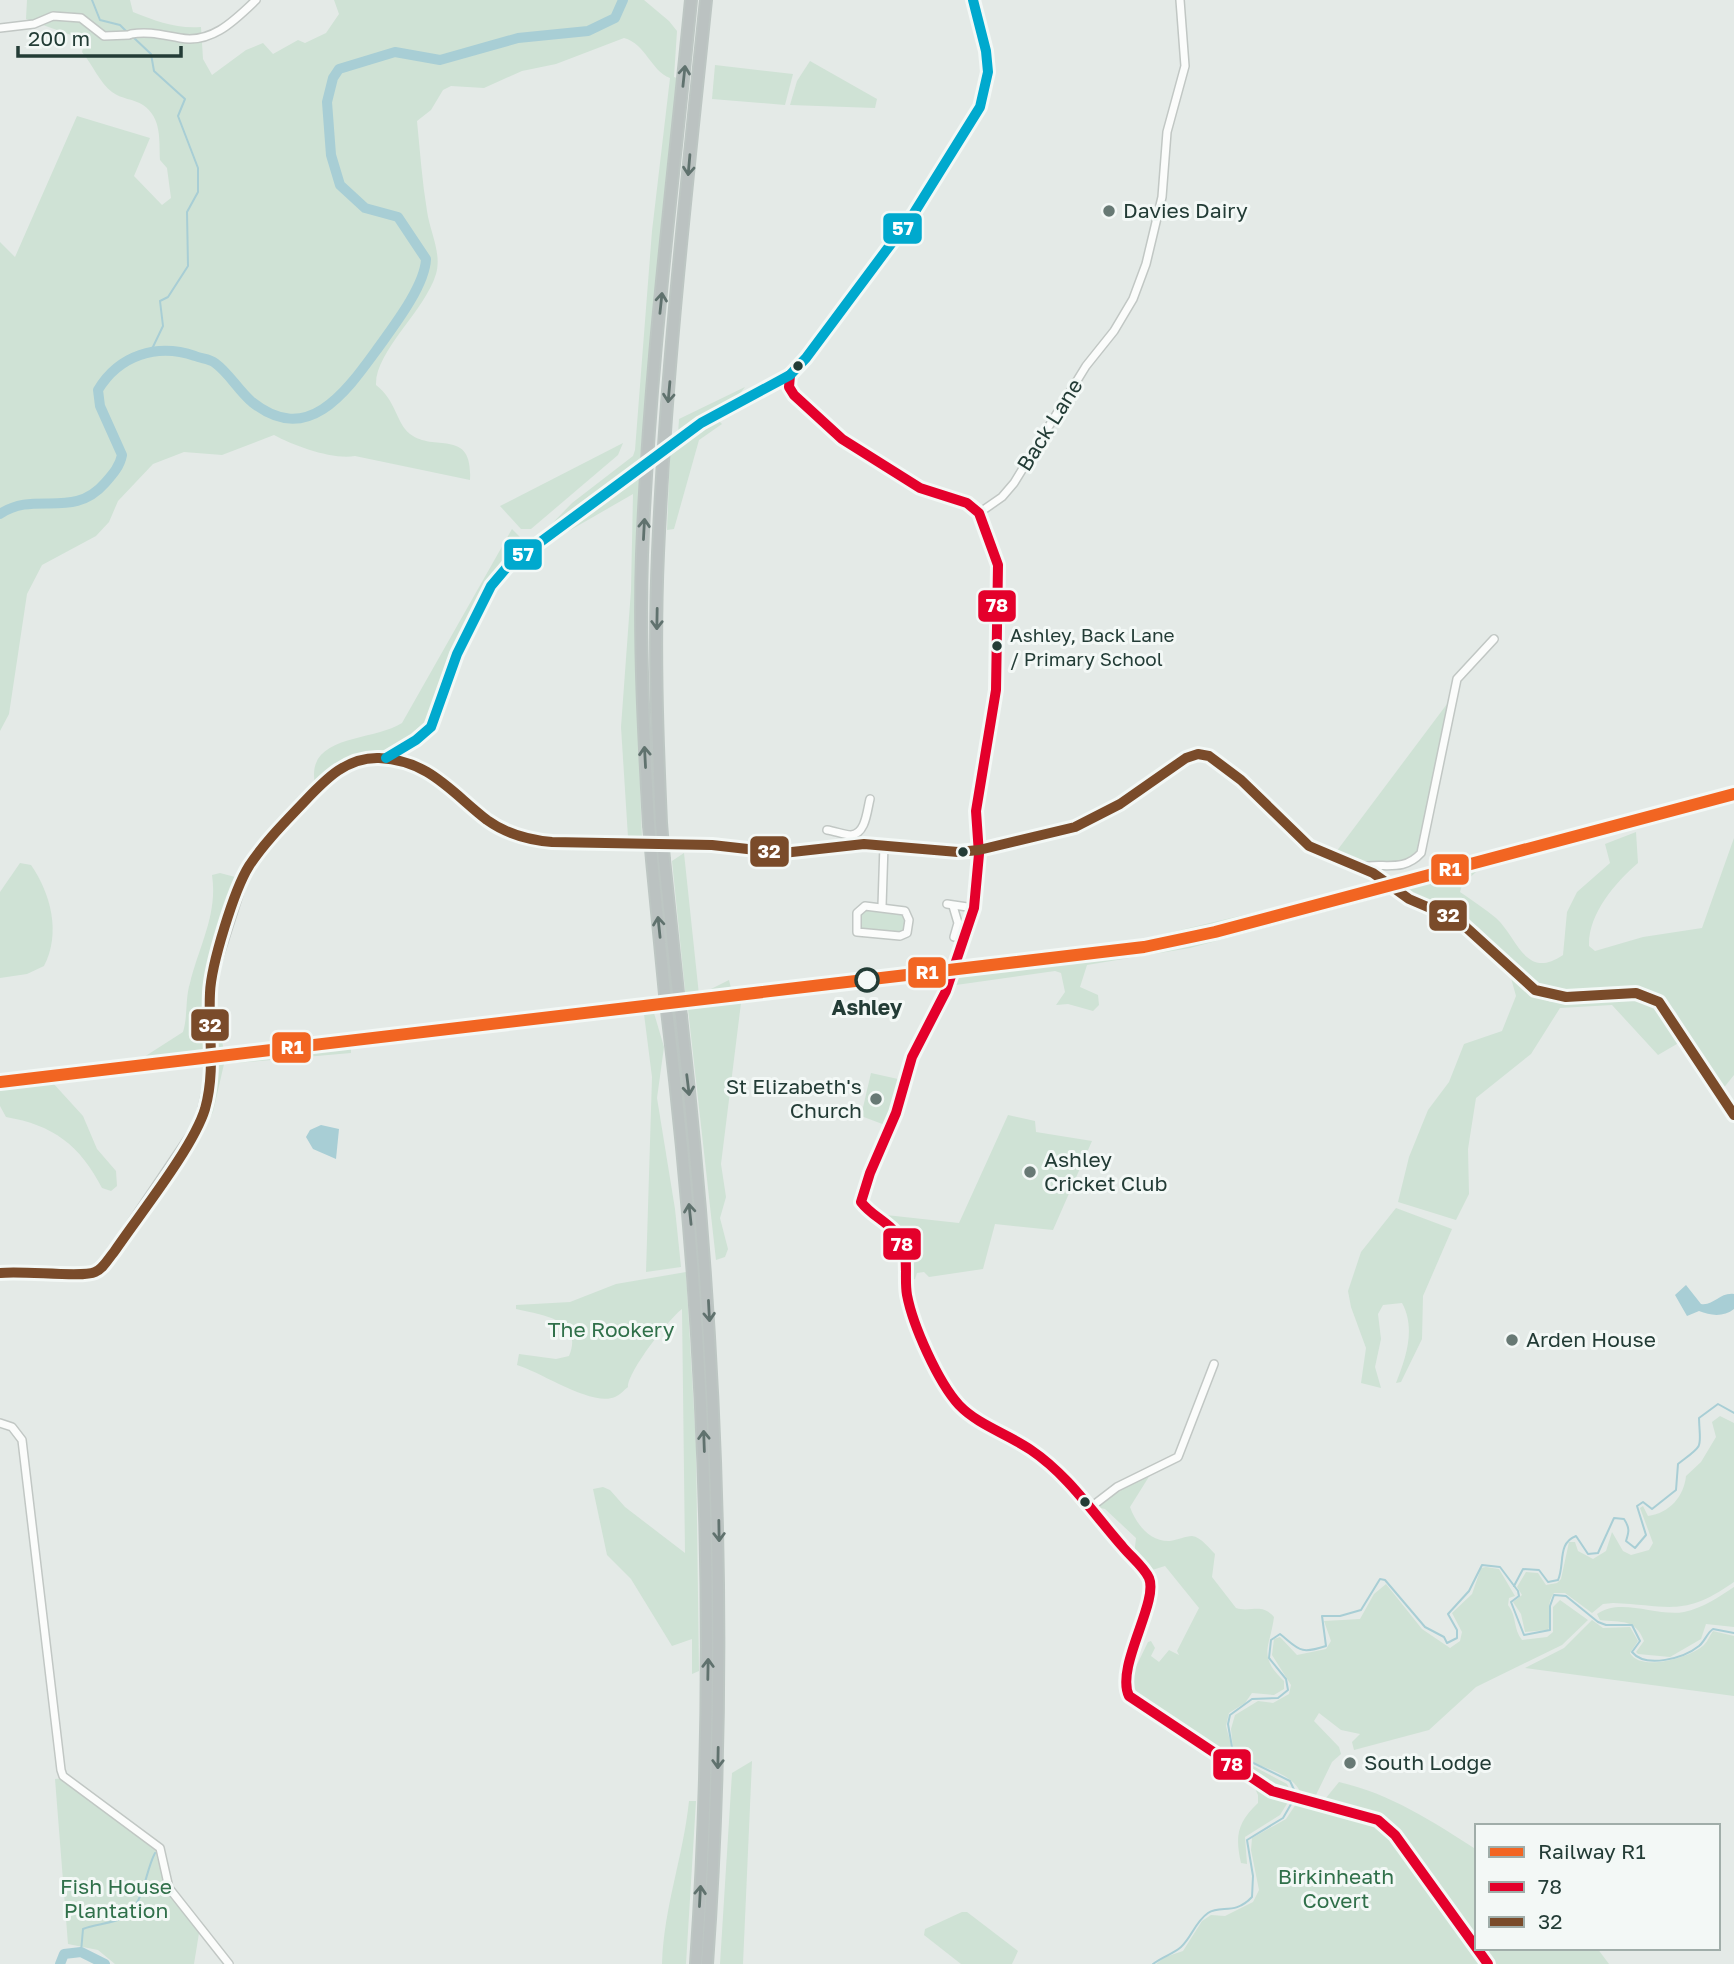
<svg xmlns="http://www.w3.org/2000/svg" width="1734" height="1964" viewBox="0 0 1734 1964" font-family="'Golos Text',sans-serif">
<style>
.green{fill:#cfe2d5}
.water{fill:#a8ced5}
.lines{fill:none;stroke-linecap:round;stroke-linejoin:round}
.stream{stroke:#a8ced5;stroke-width:2}
.river{stroke:#a8ced5;stroke-width:10}
.minor-casing{stroke:#c1c7c4;stroke-width:10}
.highway-casing{stroke:#bdc6c3;stroke-width:14}
.minor{stroke:#fbfcfb;stroke-width:7}
.highway{stroke:#bbc2c1;stroke-width:10}
.rail-casing{stroke:#c7cbca;stroke-width:4.5}
.rail{stroke:#f3f8f6;stroke-width:2;stroke-dasharray:5;stroke-linecap:butt}
.minor-bridge-casing{stroke:#c1c7c4;stroke-width:10;stroke-linecap:butt}
.highway-bridge-casing{stroke:#bdc6c3;stroke-width:14;stroke-linecap:butt}
.minor-bridge{stroke:#fbfcfb;stroke-width:7}
.highway-bridge{stroke:#bbc2c1;stroke-width:10}
.bus-1-casing{stroke:#f3f8f6;stroke-width:16}
.bus-2-casing{stroke:#f3f8f6;stroke-width:16}
.bus-3-casing{stroke:#f3f8f6;stroke-width:16}
.bus-1{stroke:#e4002b;stroke-width:10}
.bus-2{stroke:#7a4b2a;stroke-width:10}
.bus-3{stroke:#00a9ce;stroke-width:10}
.rail-1-casing{stroke:#f3f8f6;stroke-width:18}
.rail-1{stroke:#f26522;stroke-width:12}
.oneway{stroke:#60726e}
.poi-dot{fill:#677974;stroke:#f3f8f6;stroke-width:2.5}
.bus-dot{fill:#233c36;stroke:#f3f8f6;stroke-width:2.5}
.stop-dot{fill:#f3f8f6;stroke:#233c36;stroke-width:3.5}
.labels{text-anchor:middle;stroke-width:6;stroke-linejoin:round;paint-order:stroke}
.bus-label{font-size:19px;fill:#233c36;stroke:#f3f8f6;text-anchor:start}
.poi-label{font-size:21px;fill:#233c36;stroke:#f3f8f6;text-anchor:start}
.street-label{font-size:21px;fill:#233c36;stroke:#f3f8f6}
.stop-label{font-size:21px;font-weight:bold;fill:#233c36;stroke:#f3f8f6}
.park-label{font-size:21px;fill:#30704a;stroke:#f3f8f6}
.line-badge{stroke:#f3f8f6;stroke-width:2.5}
.badge-label{font-size:19px;text-anchor:middle;font-weight:bold;fill:#fff}
</style>
<rect width="100%" height="100%" fill="#e4eae7"/>
<g class="green">
<path d="M27,0H130L133,12C156,21 176,29 201,27L203,59L212,75L246,50L263,43L273,54L298,40L305,43L326,33L339,14L334,0H644L669,21L677,31L674,77L677,78L640,461L610,487L538,538L572,503L633,456L635,450L652,231L670,78C651,71 646,44 624,38L556,64L522,71L484,88L451,86L443,90L431,110L417,121C420,151 422,181 427,211C430,232 442,253 436,274C425,311 375,351 376,385C396,400 396,423 410,434C435,453 473,427 470,480L355,456C333,460 294,446 274,435L222,455L184,452L153,464L118,501L109,522L96,536L42,565L27,594L9,714L0,731V242L15,257L77,116L150,138L134,176L162,205L171,198L167,168L160,160C159,140 162,118 143,105C134,99 121,99 112,92C100,83 92,64 82,52L85,40L26,19Z"/>
<polygon points="810,61 877,99 875,108 790,105 797,81"/>
<polygon points="715,65 793,74 785,105 712,99"/>
<polygon points="745,387 738,396 678,435 679,419"/>
<polygon points="717,419 722,424 699,440 674,529 667,530 670,453"/>
<polygon points="623,443 618,455 531,529 521,529 500,506"/>
<polygon points="641,473 636,674 642,838 628,837 621,727 631,590 633,494 534,551"/>
<path d="M512,529L527,544C492,574 469,611 451,654C441,679 440,708 423,729C394,762 347,745 315,784C305,734 372,742 402,723Z"/>
<path d="M1447,704L1422,842C1406,875 1363,865 1336,852Z"/>
<path d="M1636,832L1638,863C1615,883 1588,914 1589,946L1595,951L1643,937L1702,928L1734,838V1075L1722,1090L1675,1011L1662,999L1642,992L1555,993L1525,975L1478,927L1400,889L1477,871L1462,885L1460,892C1472,900 1485,909 1496,918C1518,938 1525,981 1563,955L1567,912L1577,892L1610,863L1605,844Z"/>
<polygon points="684,853 699,995 729,980 732,992 686,1000 672,861"/>
<path d="M20,863L31,865C51,894 61,933 44,966L27,974L0,978V892Z"/>
<path d="M220,873L239,878L207,975L208,1055L147,1062L144,1057L183,1032C188,1016 185,999 190,983C199,946 218,914 212,875Z"/>
<polygon points="1382,882 1386,884 1230,926 1137,946 955,969 958,963 1105,948"/>
<polygon points="1391,890 1388,895 1190,948 1087,965 1080,987 1098,995 1099,1005 1093,1011 1068,1004 1056,1005 1065,992 1061,973 1055,971 956,985 952,981 953,977 1178,946"/>
<polygon points="859,909 905,911 907,933 857,932"/>
<polygon points="1511,978 1535,996 1551,1002 1644,999 1663,1011 1682,1041 1658,1055 1612,1005 1560,1008 1531,1054 1476,1098 1468,1149 1469,1194 1456,1220 1398,1202 1409,1157 1428,1110 1449,1082 1464,1044 1502,1031 1516,996"/>
<polygon points="213,984 217,984 216,1006 224,1052 349,1033 350,1039 215,1055"/>
<polygon points="741,1003 721,1164 726,1197 720,1218 728,1249 725,1257 716,1260 688,1009"/>
<polygon points="654,1013 664,1047 657,1098 675,1209 681,1267 646,1272 652,1077 644,1014"/>
<polygon points="351,1047 351,1053 224,1064 213,1112 188,1156 184,1157 207,1113 215,1063"/>
<polygon points="871,1073 898,1079 894,1105 885,1125 861,1116"/>
<path d="M52,1082L83,1116L97,1149L116,1171L117,1186L111,1191L102,1188C80,1145 53,1125 6,1117L0,1106V1088Z"/>
<polygon points="1008,1115 1035,1121 1036,1132 1092,1141 1053,1230 995,1224 983,1269 929,1277 924,1272 917,1273 915,1279 908,1282 907,1247 886,1215 959,1223"/>
<path d="M1396,1208L1452,1229L1423,1296L1422,1339L1401,1382L1396,1383C1406,1358 1416,1328 1402,1303L1383,1305L1378,1314L1381,1339L1375,1367L1381,1388L1361,1383L1366,1348L1351,1307L1348,1291L1361,1252Z"/>
<path d="M686,1272L696,1445L699,1671L692,1674V1639L672,1646L631,1579L607,1555L593,1489L603,1487L610,1490L625,1507L685,1553L682,1309C669,1319 628,1371 628,1387C624,1390 620,1395 615,1397C592,1407 541,1372 517,1365L519,1354L556,1359L569,1356C584,1320 543,1315 516,1309V1305L570,1302L616,1284Z"/>
<path d="M1720,1416L1734,1423V1582C1683,1618 1669,1605 1613,1603L1603,1604L1592,1613L1565,1593H1554C1544,1606 1554,1618 1548,1630L1525,1632L1521,1614L1513,1602L1522,1595L1517,1587L1526,1572L1538,1573L1546,1585L1557,1583L1561,1579L1569,1542H1575L1578,1551L1593,1559L1606,1551L1612,1532L1623,1551L1631,1555L1649,1550L1653,1543L1640,1508L1643,1506L1648,1516C1670,1513 1684,1496 1686,1476L1701,1462L1716,1437L1712,1422Z"/>
<path d="M1148,1472L1150,1475L1130,1507C1136,1524 1150,1542 1170,1541C1177,1540 1186,1536 1192,1536C1201,1537 1209,1548 1215,1554L1212,1577L1236,1608C1251,1613 1261,1602 1274,1617C1270,1648 1257,1655 1284,1681V1689L1274,1695L1252,1693L1245,1703L1229,1713L1226,1726L1234,1756L1287,1784L1292,1794L1267,1785L1131,1693L1129,1681L1148,1642L1151,1641L1155,1648L1151,1656L1159,1662L1169,1650L1179,1655L1177,1651L1199,1608L1165,1566L1149,1571L1134,1556L1136,1538L1105,1509L1096,1507Z"/>
<path d="M1486,1567L1499,1569L1515,1596L1509,1598L1508,1605C1517,1616 1513,1629 1522,1640L1547,1637L1553,1632V1607L1560,1600L1588,1620L1562,1645L1476,1687L1429,1730L1354,1750L1352,1742L1360,1734L1341,1730L1319,1713L1314,1721L1339,1747L1341,1754L1332,1762L1316,1795L1303,1797C1290,1765 1253,1772 1233,1748L1231,1729L1235,1715L1258,1701L1273,1703L1289,1694L1291,1685L1272,1655L1274,1639L1280,1637L1297,1655L1326,1649L1331,1641L1324,1621L1360,1619L1374,1594L1386,1584L1422,1629L1450,1648L1460,1641L1462,1632L1452,1613L1472,1594L1481,1568Z"/>
<path d="M1734,1587V1627L1706,1624L1701,1639L1670,1657L1638,1654L1636,1652L1644,1641C1635,1618 1622,1623 1600,1620L1597,1614C1621,1597 1657,1617 1684,1612C1703,1608 1719,1597 1734,1587Z"/>
<path d="M1592,1620L1603,1628L1630,1627L1638,1641L1630,1653C1640,1672 1690,1658 1704,1645C1708,1641 1710,1635 1713,1631L1734,1636V1696L1525,1668L1564,1648Z"/>
<polygon points="752,1761 743,1964 720,1964 732,1773"/>
<polygon points="66,1778 159,1849 164,1882 200,1927 194,1964 115,1964 98,1950 68,1944 55,1779"/>
<path d="M1339,1782C1391,1794 1432,1821 1477,1850V1943L1391,1824L1366,1813L1329,1804L1326,1798Z"/>
<path d="M1253,1784L1274,1795L1290,1799L1280,1815L1245,1837L1247,1864L1241,1863C1235,1836 1237,1823 1258,1803V1795Z"/>
<path d="M689,1801H696L686,1964H662C664,1906 683,1858 689,1801Z"/>
<polygon points="1298,1801 1363,1818 1385,1830 1483,1964 1156,1964 1165,1957 1183,1951 1202,1921 1211,1915 1225,1916 1253,1902 1259,1890 1251,1850 1252,1838 1286,1819"/>
<polygon points="962,1912 967,1912 1018,1951 1012,1964 961,1964 924,1935 925,1929"/>
<polygon points="1481,1948 1597,1948 1609,1964 1492,1964"/>
</g>
<g class="water">
<polygon points="321,1125 339,1129 336,1159 313,1149 306,1137 310,1130"/>
<path d="M1686,1285L1701,1304C1714,1306 1720,1292 1734,1294V1309C1724,1317 1711,1316 1699,1311L1687,1316L1675,1295Z"/>
</g>
<g class="lines">
<g class="stream">
<polyline points="92,0 100,20 120,25 126,31"/>
<polyline points="133,37 151,54 154,71 185,99 178,116 198,168 198,192 187,212 188,266 168,297 160,301 163,326 151,351"/>
<path d="M1514,1586L1523,1569L1539,1570L1548,1582L1558,1580C1565,1565 1557,1543 1576,1536L1588,1554L1598,1553L1614,1518L1624,1519C1630,1528 1629,1532 1626,1541L1635,1548L1646,1535L1637,1506L1643,1502L1652,1509L1676,1490L1678,1464C1705,1443 1700,1450 1699,1418L1718,1404L1734,1413"/>
<path d="M1296,1794L1290,1781L1233,1753L1228,1724L1230,1715L1252,1699L1278,1698L1288,1690L1286,1679L1269,1658L1271,1640L1280,1634C1299,1649 1299,1655 1326,1646L1322,1616H1340L1361,1610L1380,1579L1385,1580L1425,1627L1444,1637L1447,1643L1457,1638V1630L1448,1614L1469,1591L1482,1565L1500,1567L1518,1591L1519,1596L1511,1602L1524,1635L1550,1630V1606L1554,1595L1566,1596L1598,1622L1606,1625H1632L1640,1641L1632,1652C1646,1669 1684,1658 1699,1646C1705,1641 1707,1633 1713,1629L1734,1633"/>
<path d="M81,1952L83,1929C94,1924 111,1924 122,1918C145,1905 144,1874 155,1853"/>
<path d="M1153,1964C1162,1957 1173,1954 1181,1947C1192,1937 1195,1922 1208,1913C1221,1904 1234,1916 1252,1897L1253,1876L1247,1840L1283,1818L1294,1799"/>
</g>
<g class="river">
<path d="M0,514C35,490 73,520 105,483C113,474 120,466 122,455L100,406L98,390C119,355 157,343 195,356C202,359 209,358 215,363C229,373 238,390 252,402C308,447 346,392 378,348C393,327 425,286 426,259L398,217L365,208L340,185L331,155L327,102L333,78L339,69L395,52L440,60L518,38L588,31L615,18L623,0"/>
<polyline points="60,1964 64,1954 81,1952 105,1964"/>
</g>
<defs>
<g id="minor">
<polyline points="0,28 34,24 53,16 81,18 104,36 129,35"/>
<path d="M131,34C149,31 162,35 180,38C212,44 235,20 256,0"/>
<polyline points="790,375 789,387 809,411 842,439 933,494 967,503 979,513 992,544 998,565 998,587 995,706 976,811 978,881 970,923 953,967"/>
<path d="M680,441L719,412L790,375L806,358L914,213L980,107C994,67 980,39 973,0"/>
<polyline points="979,513 1002,497 1014,483 1086,366 1114,331 1133,299 1146,264 1162,197 1167,132 1185,66 1180,0"/>
<polyline points="386,758 416,740 431,727 457,654 491,586 504,570 630,476"/>
<path d="M827,830C835,831 844,835 851,835C866,834 867,810 870,799"/>
<path d="M1361,867C1383,862 1403,873 1421,853L1457,679L1494,639"/>
<polyline points="1395,891 1458,920 1535,990 1566,997 1636,993 1659,1002 1734,1115"/>
<polyline points="947,904 974,908"/>
<polygon points="865,906 905,911 909,920 907,933 900,936 857,932 857,913"/>
<polyline points="882,906 884,845"/>
<polyline points="953,906 958,923 954,937"/>
<path d="M949,981L912,1057L896,1113L861,1198L864,1206L892,1228L903,1245L910,1308L929,1354L953,1398L974,1418L1028,1448L1046,1462L1091,1507L1146,1573C1160,1600 1115,1666 1129,1696L1272,1791L1378,1820L1395,1835L1488,1964"/>
<polyline points="211,1052 211,982 247,869 298,808 338,770 370,758 386,758 412,766 441,779 501,828 527,838 552,842 712,845 783,853 864,844 958,852 979,850 1075,827 1120,804 1186,758 1198,754 1218,760 1309,846 1389,882"/>
<path d="M0,1273C25,1269 84,1279 100,1269L199,1122L212,1065"/>
<polyline points="0,1423 12,1427 22,1440 61,1770 63,1776 160,1848 169,1888 229,1964"/>
<polyline points="1091,1507 1117,1487 1178,1457 1214,1364"/>
</g>
<g id="highway">
<path d="M661,823C657,733 654,643 658,553C666,369 687,184 706,0"/>
<path d="M649,825C644,735 639,645 642,555C649,369 673,184 691,0"/>
<polyline points="652,860 665,994"/>
<polyline points="664,860 678,993"/>
<path d="M681,1017C717,1332 730,1647 707,1964"/>
<path d="M668,1019C706,1334 718,1648 696,1964"/>
</g>
</defs>
<use href="#minor" class="minor-casing"/>
<use href="#highway" class="highway-casing"/>
<use href="#minor" class="minor"/>
<use href="#highway" class="highway"/>
<defs>
<polyline id="rail" points="0,1086 1145,951 1216,935 1734,797"/>
</defs>
<use href="#rail" class="rail-casing"/>
<use href="#rail" class="rail"/>
<defs>
<g id="minor-bridge">
<polyline points="630,476 680,441"/>
<polyline points="1389,882 1395,891"/>
<polyline points="949,981 953,967"/>
<polyline points="211,1052 212,1065"/>
</g>
<g id="highway-bridge">
<polyline points="661,823 664,860"/>
<polyline points="649,825 652,860"/>
<polyline points="678,993 681,1017"/>
<polyline points="665,994 668,1019"/>
</g>
</defs>
<use href="#minor-bridge" class="minor-bridge-casing"/>
<use href="#highway-bridge" class="highway-bridge-casing"/>
<use href="#minor-bridge" class="minor-bridge"/>
<use href="#highway-bridge" class="highway-bridge"/>
<defs>
<path id="bus-1" d="M790,375L789,387L794,395L842,439L920,488L967,503L979,513L998,565L996,690L976,811L979,854L974,908L946,991L912,1057L896,1113L870,1173L861,1202C873,1218 893,1223 902,1243C909,1259 904,1278 907,1295C913,1326 938,1382 959,1405C978,1425 1008,1434 1031,1450C1068,1475 1093,1513 1122,1546C1130,1556 1144,1567 1149,1578C1159,1602 1115,1667 1129,1696L1272,1791L1378,1820L1395,1835L1488,1964"/>
<path id="bus-2" d="M0,1273C21,1270 83,1278 95,1272C103,1269 108,1259 114,1252C139,1215 193,1148 205,1109C216,1070 208,1032 210,993C211,965 234,890 249,866C264,843 285,822 304,802C325,780 346,757 379,758C429,760 452,793 487,820C505,833 529,840 552,842L712,845L783,853L864,844L958,852L979,850L1075,827L1120,804L1186,758L1198,754L1209,756L1241,780L1309,846L1373,873L1409,899L1458,920L1535,990L1566,997L1636,993L1659,1002L1734,1115"/>
<polyline id="bus-3" points="386,758 416,740 431,727 457,654 491,586 508,566 701,423 790,375 806,358 914,213 980,107 988,72 986,51 973,0"/>
</defs>
<use href="#bus-1" class="bus-1-casing"/>
<use href="#bus-2" class="bus-2-casing"/>
<use href="#bus-3" class="bus-3-casing"/>
<use href="#bus-1" class="bus-1"/>
<use href="#bus-2" class="bus-2"/>
<use href="#bus-3" class="bus-3"/>
<defs>
<polyline id="rail-1" points="0,1082 1144,947 1215,932 1734,794"/>
</defs>
<use href="#rail-1" class="rail-1-casing"/>
<use href="#rail-1" class="rail-1"/>
</g>
<defs><path id="oneway-shaft" d="M-6 0H5M1.5-3L5.5 0L1.5 3" fill="none" stroke-width="1.6" stroke-linecap="round" stroke-linejoin="round" transform="scale(1.75)"/></defs>
<g class="oneway">
<use href="#oneway-shaft" transform="translate(684 76) rotate(-84)"/>
<use href="#oneway-shaft" transform="translate(689 165) rotate(95)"/>
<use href="#oneway-shaft" transform="translate(661 303) rotate(-84)"/>
<use href="#oneway-shaft" transform="translate(669 392) rotate(95)"/>
<use href="#oneway-shaft" transform="translate(644 529) rotate(-87)"/>
<use href="#oneway-shaft" transform="translate(657 619) rotate(91)"/>
<use href="#oneway-shaft" transform="translate(645 757) rotate(-93)"/>
<use href="#oneway-shaft" transform="translate(659 927) rotate(-96)"/>
<use href="#oneway-shaft" transform="translate(688 1085) rotate(83)"/>
<use href="#oneway-shaft" transform="translate(690 1214) rotate(-96)"/>
<use href="#oneway-shaft" transform="translate(709 1311) rotate(87)"/>
<use href="#oneway-shaft" transform="translate(704 1441) rotate(-92)"/>
<use href="#oneway-shaft" transform="translate(719 1531) rotate(89)"/>
<use href="#oneway-shaft" transform="translate(708 1669) rotate(-89)"/>
<use href="#oneway-shaft" transform="translate(718 1758) rotate(91)"/>
<use href="#oneway-shaft" transform="translate(700 1896) rotate(-87)"/>
</g>
<g class="poi-dot">
<circle cx="1109" cy="211" r="7"/>
<circle cx="876" cy="1099" r="7"/>
<circle cx="1030" cy="1172" r="7"/>
<circle cx="1512" cy="1340" r="7"/>
<circle cx="1350" cy="1763" r="7"/>
</g>
<g class="bus-dot">
<circle cx="798" cy="366" r="6"/>
<circle cx="997" cy="646" r="6"/>
<circle cx="963" cy="852" r="6"/>
<circle cx="1085" cy="1502" r="6"/>
</g>
<circle class="stop-dot" cx="867" cy="980" r="11"/>
<g class="labels">
<g class="bus-label">
<text x="1010" y="642">Ashley, Back Lane<tspan x="1010" dy="24">/ Primary School</tspan></text>
</g>
<g class="poi-label">
<text x="1123" y="218">Davies Dairy</text>
<text x="862" y="1094" text-anchor="end">St Elizabeth's<tspan x="862" dy="24">Church</tspan></text>
<text x="1044" y="1167">Ashley<tspan x="1044" dy="24">Cricket Club</tspan></text>
<text x="1526" y="1347">Arden House</text>
<text x="1364" y="1770">South Lodge</text>
</g>
<g class="street-label">
<text transform="translate(1050 425) rotate(-58)" y="7">Back Lane</text>
</g>
<g class="stop-label">
<text x="867" y="1015">Ashley</text>
</g>
<g class="park-label">
<text x="611" y="1337">The Rookery</text>
<text x="1336" y="1884">Birkinheath<tspan x="1336" dy="24">Covert</tspan></text>
<text x="116" y="1894">Fish House<tspan x="116" dy="24">Plantation</tspan></text>
</g>
</g>
<g class="line-badge">
<rect x="882" y="212" width="41" height="33" rx="7" fill="#00a9ce"/>
<rect x="503" y="538" width="40" height="33" rx="7" fill="#00a9ce"/>
<rect x="977" y="589" width="40" height="34" rx="7" fill="#e4002b"/>
<rect x="749" y="835" width="41" height="33" rx="7" fill="#7a4b2a"/>
<rect x="1430" y="853" width="40" height="33" rx="7" fill="#f26522"/>
<rect x="1428" y="899" width="40" height="33" rx="7" fill="#7a4b2a"/>
<rect x="907" y="956" width="40" height="33" rx="7" fill="#f26522"/>
<rect x="190" y="1008" width="40" height="34" rx="7" fill="#7a4b2a"/>
<rect x="271" y="1031" width="41" height="33" rx="7" fill="#f26522"/>
<rect x="882" y="1227" width="40" height="34" rx="7" fill="#e4002b"/>
<rect x="1212" y="1748" width="40" height="33" rx="7" fill="#e4002b"/>
</g>
<g class="badge-label">
<text x="903" y="235">57</text>
<text x="523" y="561">57</text>
<text x="997" y="612">78</text>
<text x="769" y="858">32</text>
<text x="1450" y="876">R1</text>
<text x="1448" y="922">32</text>
<text x="927" y="979">R1</text>
<text x="210" y="1032">32</text>
<text x="292" y="1054">R1</text>
<text x="902" y="1251">78</text>
<text x="1232" y="1771">78</text>
</g>
<rect x="1475" y="1824" width="245" height="126" fill="#f3f8f6" stroke="#a0ada9" stroke-width="2"/>
<rect x="1489" y="1847" width="35" height="10" fill="#f26522" stroke="#a0ada9" stroke-width="2"/>
<text x="1538" y="1859" font-size="21" fill="#233c36">Railway R1</text>
<rect x="1489" y="1882" width="35" height="10" fill="#e4002b" stroke="#a0ada9" stroke-width="2"/>
<text x="1538" y="1894" font-size="21" fill="#233c36">78</text>
<rect x="1489" y="1917" width="35" height="10" fill="#7a4b2a" stroke="#a0ada9" stroke-width="2"/>
<text x="1538" y="1929" font-size="21" fill="#233c36">32</text>
<path d="M18 46v10h163v-10" fill="none" stroke="#233c36" stroke-width="3.5"/>
<text x="28" y="46" font-size="21" fill="#233c36" stroke="#f3f8f6" stroke-width="5" paint-order="stroke">200 m</text>
</svg>
